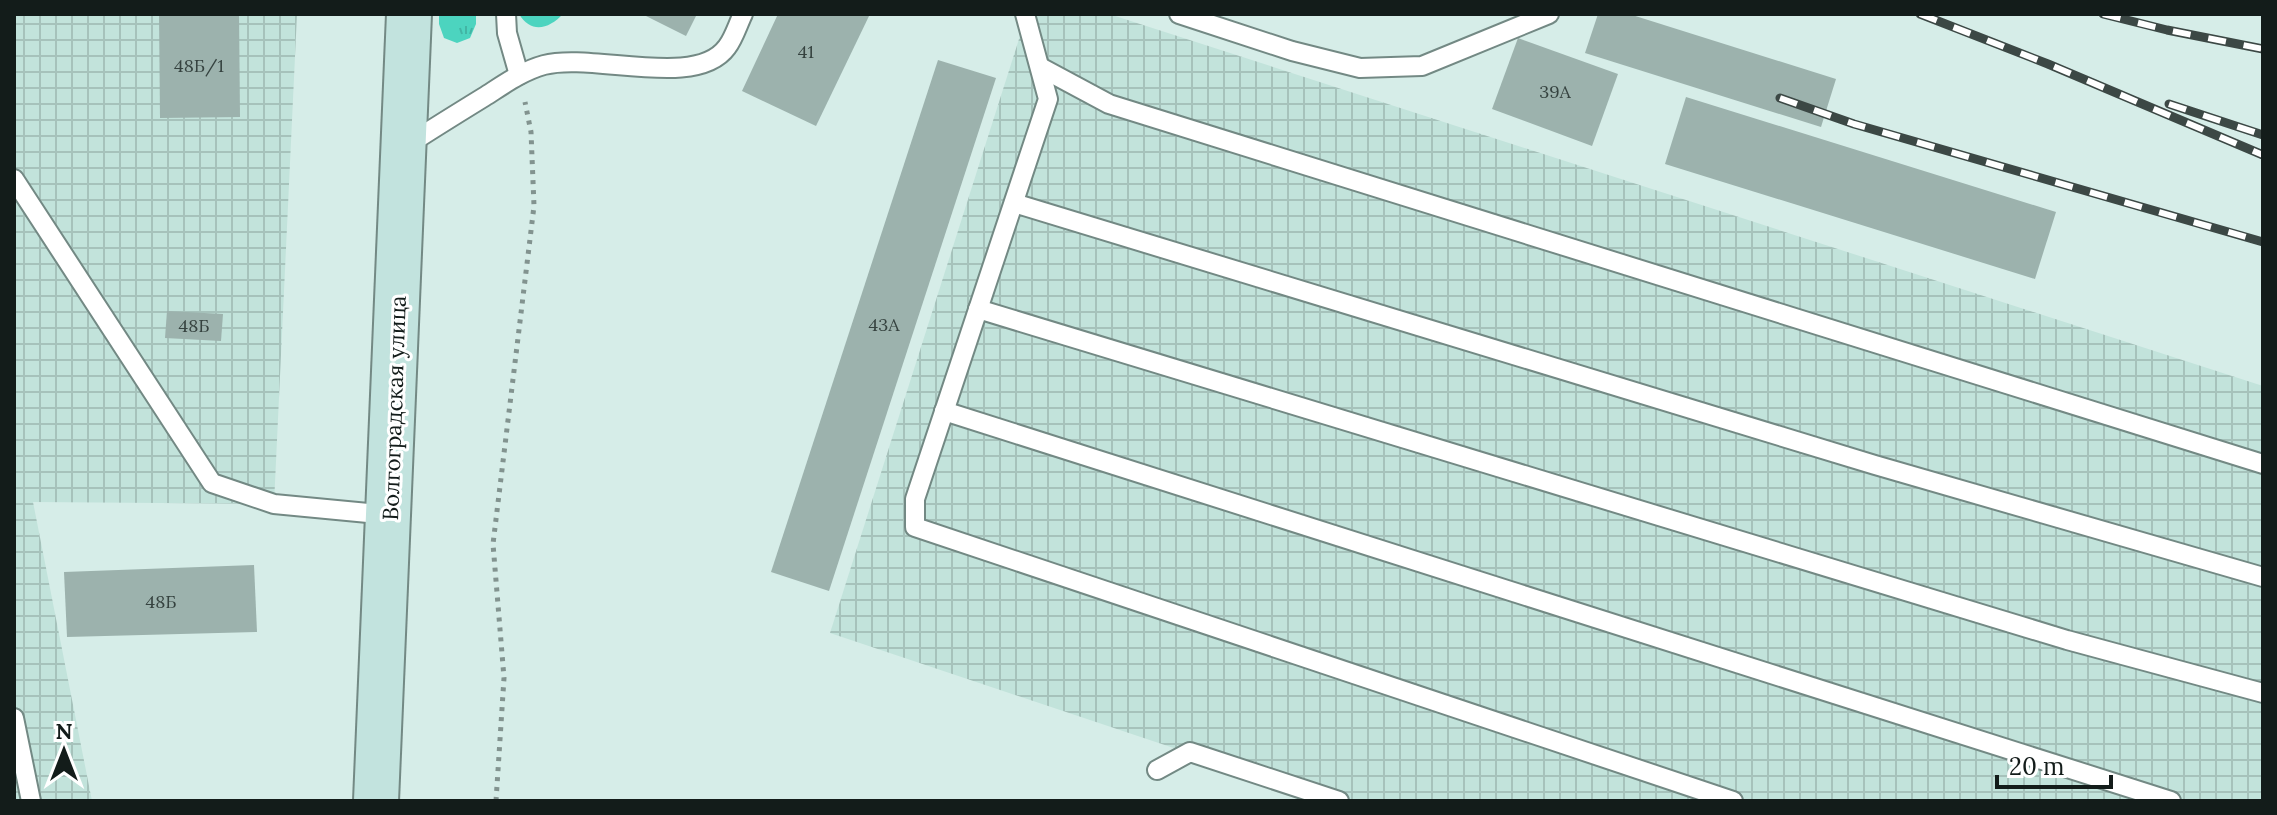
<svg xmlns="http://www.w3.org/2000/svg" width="2277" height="815" viewBox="0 0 2277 815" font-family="Lora,serif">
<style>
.industrial{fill:url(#industrial-grid)}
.grass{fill:url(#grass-tufts)}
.building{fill:#9cb2ad}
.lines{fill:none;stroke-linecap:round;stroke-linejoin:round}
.service-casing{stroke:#738984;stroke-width:22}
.secondary-casing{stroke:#738984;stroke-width:48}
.path{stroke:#82938f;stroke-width:5;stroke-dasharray:4 6;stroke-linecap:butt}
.service{stroke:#fff;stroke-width:18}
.secondary{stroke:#c2e3de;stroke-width:44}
.rail-casing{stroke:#3c4845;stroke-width:9}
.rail{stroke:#fff;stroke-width:6;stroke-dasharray:18;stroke-linecap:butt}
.labels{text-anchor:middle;stroke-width:6;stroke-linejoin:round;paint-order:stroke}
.number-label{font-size:18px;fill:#35423f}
.street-label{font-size:22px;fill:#131c1a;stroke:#fff}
</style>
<defs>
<pattern id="industrial-grid" width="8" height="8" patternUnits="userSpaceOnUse" patternTransform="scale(2)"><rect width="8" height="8" fill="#c2e3db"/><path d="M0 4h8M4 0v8" fill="none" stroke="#a6c2bb"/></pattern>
<pattern id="grass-tufts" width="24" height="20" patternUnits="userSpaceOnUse" patternTransform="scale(2)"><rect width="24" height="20" fill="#4cd4bf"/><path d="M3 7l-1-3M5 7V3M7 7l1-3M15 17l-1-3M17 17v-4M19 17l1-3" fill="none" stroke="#42b5a4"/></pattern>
</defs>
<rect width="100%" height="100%" fill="#d6ede8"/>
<g class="industrial">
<polygon points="14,14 297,14 274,504 33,502 92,801 14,801"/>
<polygon points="1027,14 1109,14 2263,386 2263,801 1332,801 830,633"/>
</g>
<g class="grass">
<polygon points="439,14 476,14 476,24 470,38 457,43 444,38 439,24"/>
<path d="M519,14H563C549,29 531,34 519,14Z"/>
</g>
<g class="building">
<polygon points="159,14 239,14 240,117 160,118"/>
<polygon points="642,14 697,14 686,36"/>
<polygon points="778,14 870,14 816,126 742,91"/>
<polygon points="1598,14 1629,14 1836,79 1821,127 1585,53"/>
<polygon points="1518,38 1618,74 1592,146 1492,109"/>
<polygon points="938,60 996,78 829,591 771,572"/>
<polygon points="1686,97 2056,212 2035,279 1665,164"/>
<polygon points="167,311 223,314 221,341 165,338"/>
<polygon points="254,565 257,632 67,637 64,572"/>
</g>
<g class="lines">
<defs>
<g id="service">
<polyline points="506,14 507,33 519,75"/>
<polyline points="1025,14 1048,99 915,499 915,527 1733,801"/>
<polyline points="1179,14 1292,51 1360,68 1422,66 1549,14"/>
<polyline points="1040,67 1109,104 2263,464"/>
<path d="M406,146C432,129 458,113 484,97C503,85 522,71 544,65C592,52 696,90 727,47C734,38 738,24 743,14"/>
<polyline points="14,179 212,483 274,504 389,515"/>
<polyline points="1014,203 1875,465 2263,577"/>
<polyline points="978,309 2067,640 2263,693"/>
<polyline points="944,411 2171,801"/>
<polyline points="14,718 31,801"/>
<polyline points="1157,770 1190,752 1339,801"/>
</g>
<polyline id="secondary" points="376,801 409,14"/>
</defs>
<use href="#service" class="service-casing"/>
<use href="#secondary" class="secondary-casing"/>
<polyline class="path" points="496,801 504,678 493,544 534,206 531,132 525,102"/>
<use href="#service" class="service"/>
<use href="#secondary" class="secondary"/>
<defs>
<g id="rail">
<polyline points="1920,14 2048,64 2263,155"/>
<polyline points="2103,14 2167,30 2263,49"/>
<polyline points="1780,98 1854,124 2263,242"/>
<polyline points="2169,104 2263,135"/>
</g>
</defs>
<use href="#rail" class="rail-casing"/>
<use href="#rail" class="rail"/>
</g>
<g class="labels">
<g class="number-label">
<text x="806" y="58">41</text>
<text x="199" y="72">48Б/1</text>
<text x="1555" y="98">39А</text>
<text x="884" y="331">43А</text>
<text x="194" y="332">48Б</text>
<text x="161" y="608">48Б</text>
</g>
<g class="street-label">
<text transform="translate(394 408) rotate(-88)" y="8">Волгоградская улица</text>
</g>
</g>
<rect width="2277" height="815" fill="none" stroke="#131c1a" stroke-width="32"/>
<g transform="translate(64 751)" stroke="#ffffff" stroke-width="6" paint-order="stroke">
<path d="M0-6L14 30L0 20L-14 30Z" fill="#131c1a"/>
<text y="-12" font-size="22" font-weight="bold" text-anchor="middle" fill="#131c1a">N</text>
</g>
<path d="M1997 775v12h114v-12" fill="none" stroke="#131c1a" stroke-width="4"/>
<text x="2009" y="775" font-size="24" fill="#131c1a" stroke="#ffffff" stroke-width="6" paint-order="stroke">20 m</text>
</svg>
